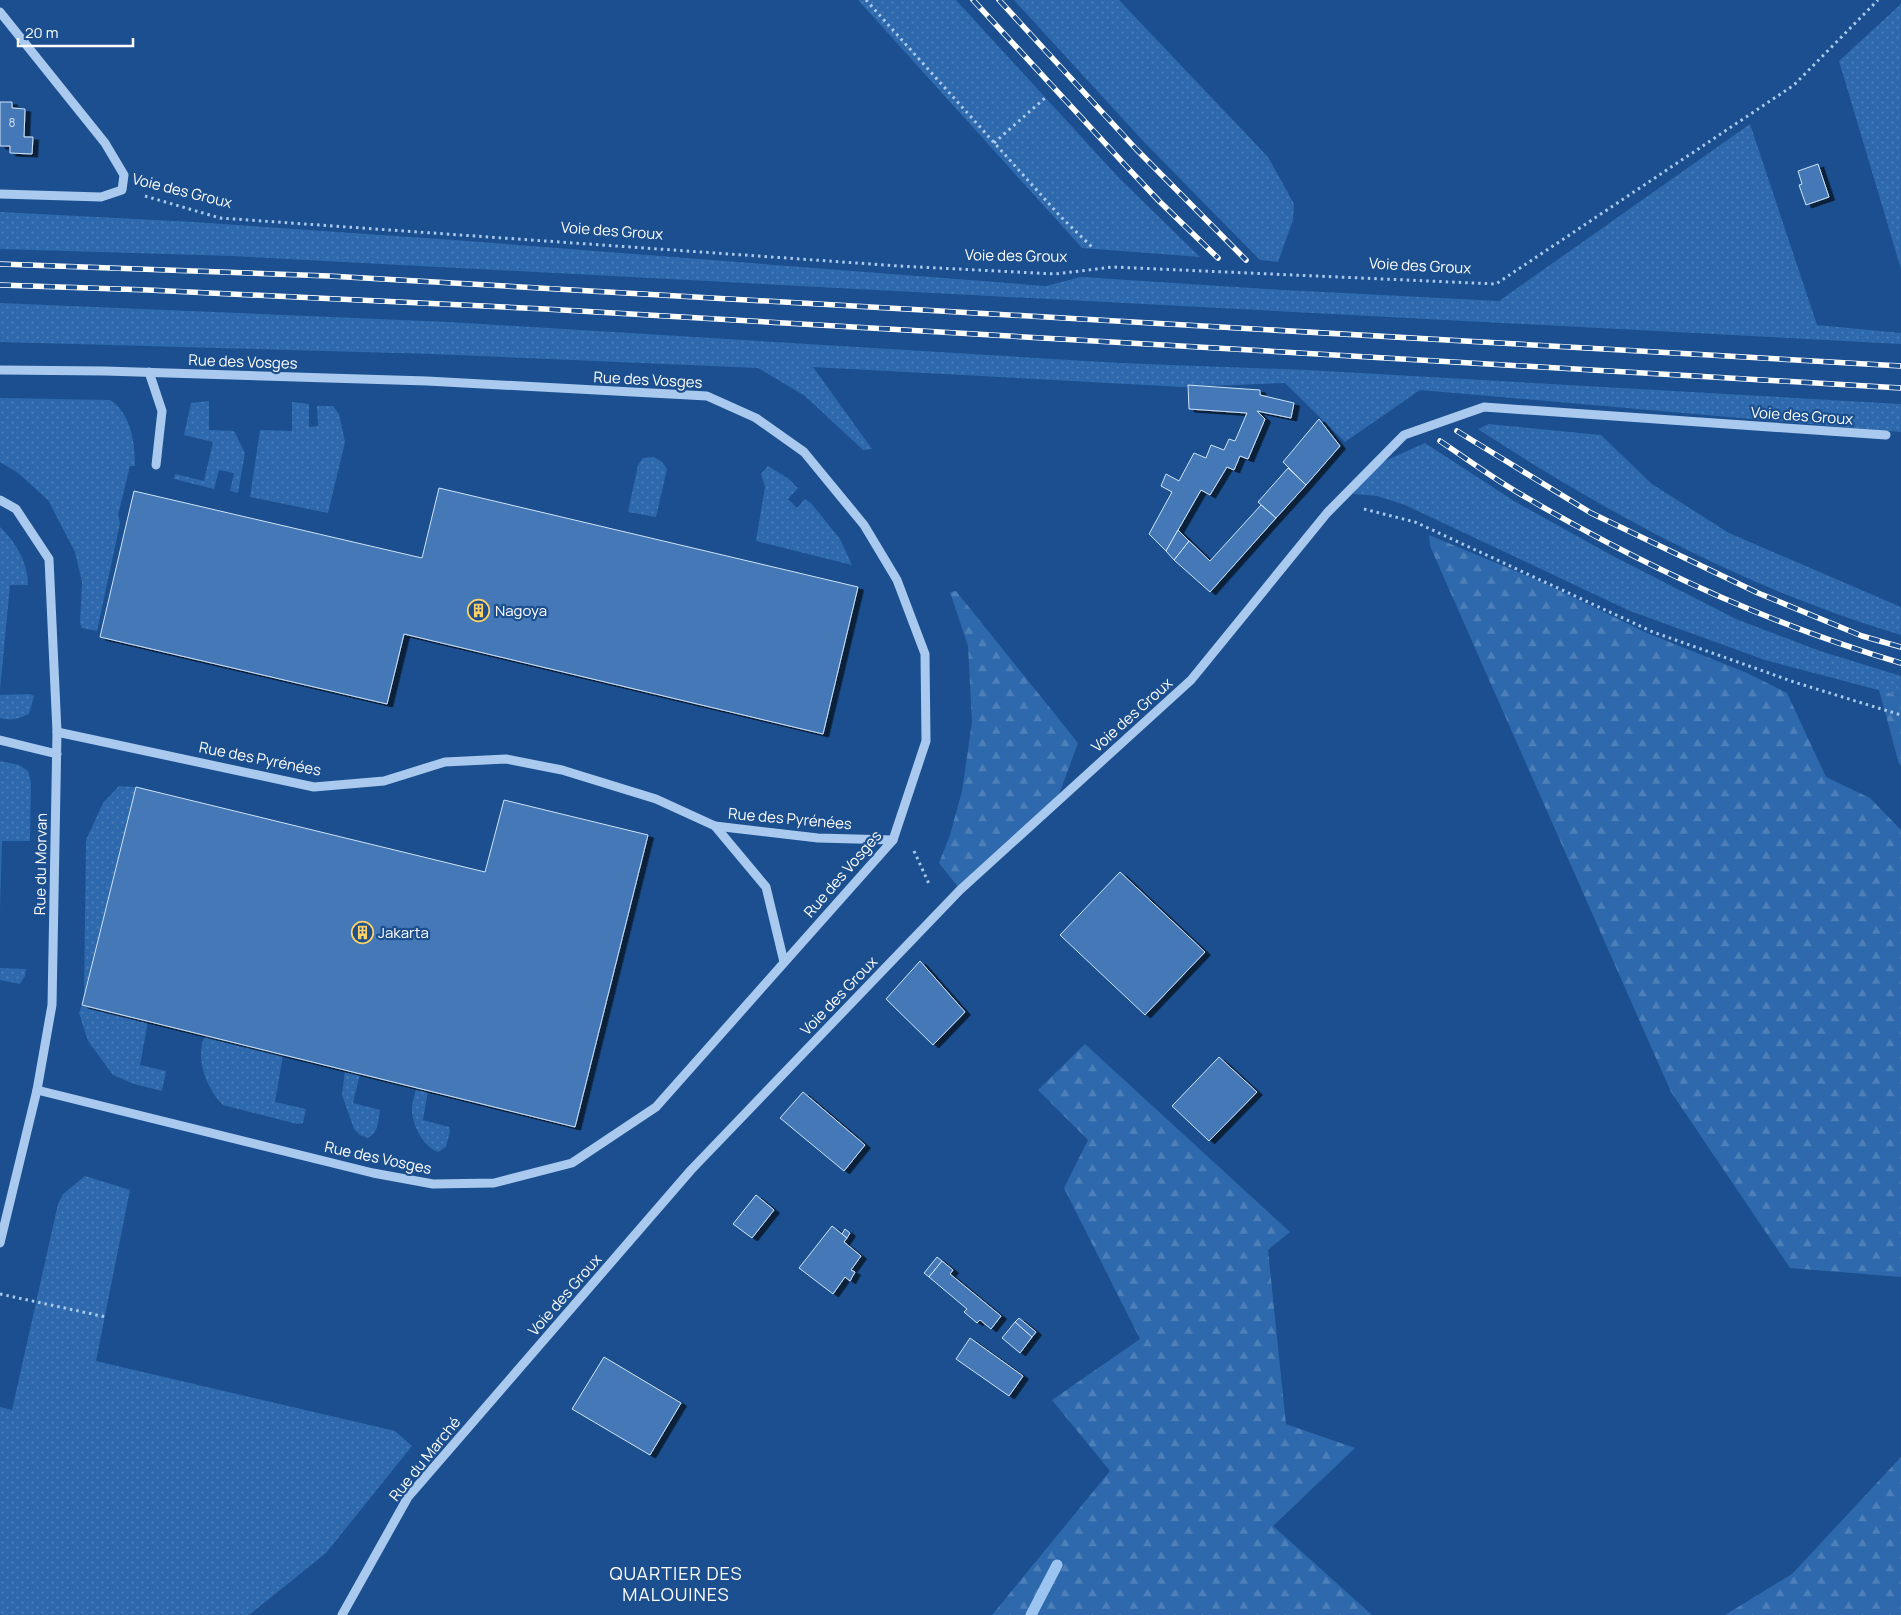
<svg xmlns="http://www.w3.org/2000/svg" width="1901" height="1615" viewBox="0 0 1901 1615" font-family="Manrope,sans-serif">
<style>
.grass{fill:url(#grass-dots)}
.forest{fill:url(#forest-firs)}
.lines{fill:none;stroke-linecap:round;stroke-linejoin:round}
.stream{stroke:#9cc4f0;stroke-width:11}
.building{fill:#4478b7;stroke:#cfe3fa;filter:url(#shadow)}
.path{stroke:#a9c9ee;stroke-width:3;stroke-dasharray:2.5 4;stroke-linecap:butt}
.minor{stroke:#a9c9ee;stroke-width:9}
.rail-casing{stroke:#fff;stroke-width:5.5}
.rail{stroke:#1b4f8f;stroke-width:4;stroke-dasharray:11;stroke-linecap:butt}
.labels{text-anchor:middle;stroke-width:4.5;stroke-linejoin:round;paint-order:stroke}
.number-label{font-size:12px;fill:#d0dded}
.street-label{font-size:15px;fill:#fff;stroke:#1b4f8f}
.poi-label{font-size:15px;fill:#fff;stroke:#1b4f8f;text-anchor:start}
.quarter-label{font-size:18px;letter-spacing:1px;fill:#fff;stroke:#1b4f8f}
</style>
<defs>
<pattern id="grass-dots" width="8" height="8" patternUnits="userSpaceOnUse" patternTransform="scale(1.25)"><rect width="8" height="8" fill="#2e69ad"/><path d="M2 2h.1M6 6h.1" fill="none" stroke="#4d80b9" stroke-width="1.8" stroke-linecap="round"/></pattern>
<pattern id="forest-firs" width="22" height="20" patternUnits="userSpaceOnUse" patternTransform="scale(1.25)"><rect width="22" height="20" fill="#2e69ad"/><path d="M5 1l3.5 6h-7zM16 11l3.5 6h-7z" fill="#4d80b9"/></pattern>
<filter id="shadow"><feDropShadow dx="5.5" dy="3" stdDeviation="0" flood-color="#0009"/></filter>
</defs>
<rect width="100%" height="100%" fill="#1b4f8f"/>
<g class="grass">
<polygon points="858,0 956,0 1119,178 1200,257 1082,248"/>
<polygon points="1014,0 1119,0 1268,157 1294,204 1293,220 1278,262 1260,260 1145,143"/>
<polygon points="1901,4 1901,269 1839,61"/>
<polygon points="1750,124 1817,325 1901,333 1901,344 232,256 0,249 0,212 194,222 454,240 1046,286 1081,277 1267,289 1499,301"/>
<polygon points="0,303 449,322 1120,363 1308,370 1901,404 1901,432 1420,390 1345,442 1285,383 1183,387 813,367 872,449 863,450 805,396 758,368 432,354 0,342"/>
<path d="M0,398L110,400C131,413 135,443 135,466H130L118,515L120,523L97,631L82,628L80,623L82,582L75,552L48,500L18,473L0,462Z"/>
<polygon points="209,401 209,430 234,431 245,453 238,493 230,491 234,473 219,470 214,489 174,479 175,474 204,481 213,442 184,435 191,403"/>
<polygon points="292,402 309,404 309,427 318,426 317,406 333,406 339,414 345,442 328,513 250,497 260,430 292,431"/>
<path d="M1489,424L1601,435L1652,484L1729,533L1901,607V635C1750,590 1609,515 1478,429Z"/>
<polygon points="1425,443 1514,501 1611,555 1736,619 1820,651 1901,676 1901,696 1765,660 1630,611 1405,505 1377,496 1353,494 1369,468"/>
<polygon points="654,457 662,462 667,469 656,517 628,512 638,465 643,458"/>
<polygon points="768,466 789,479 798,488 788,499 797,508 805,499 811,503 840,539 852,565 756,541 765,487 761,474"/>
<path d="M0,527C16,542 28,563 28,585H10L0,690Z"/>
<path d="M30,694L34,696L29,714C18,719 11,721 0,718V695Z"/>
<polygon points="0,761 19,765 28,771 31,782 30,841 2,841 0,910"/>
<polygon points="119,786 136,787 84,995 86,840 103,803"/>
<polygon points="0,968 26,969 25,976 20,984 0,980"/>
<polygon points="82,1005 148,1021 140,1065 166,1071 162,1091 134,1084 113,1075 88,1041 79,1013"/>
<path d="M205,1036L283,1055L275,1102L306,1109L303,1123L297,1124L223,1105C207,1090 194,1056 205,1036Z"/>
<path d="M345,1070L360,1074L353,1103L380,1110C378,1121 379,1132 368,1138L360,1135L354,1129L342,1095Z"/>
<path d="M416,1088L428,1091L423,1120L449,1127L450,1131L446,1147L438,1152C423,1146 414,1128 412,1112C411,1105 415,1095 416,1088Z"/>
<polygon points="85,1176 130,1190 96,1361 395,1431 412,1446 326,1553 249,1615 0,1615 0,1407 12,1410 58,1204 63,1194"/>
</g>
<g class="forest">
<polygon points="1429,535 1540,581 1647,633 1747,673 1787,693 1826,777 1870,798 1901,830 1901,1277 1790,1268 1671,1092 1430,546"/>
<polygon points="956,591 1078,743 1057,800 988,871 958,887 939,863 950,835 962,791 972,722 968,646 950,592"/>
<polygon points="1879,690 1901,696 1901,765 1899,764"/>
<polygon points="1085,1044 1290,1232 1268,1250 1286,1424 1355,1448 1273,1526 1372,1615 992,1615 1110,1471 1052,1400 1140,1339 1064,1188 1088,1140 1038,1090"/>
<polygon points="1901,1457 1901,1615 1725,1615 1792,1574"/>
</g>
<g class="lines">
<polyline class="stream" points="1031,1615 1057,1565"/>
</g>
<g class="building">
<polygon points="0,102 12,102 12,108 25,109 24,137 33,137 32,154 10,153 10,146 0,146"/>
<polygon points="1818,164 1829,197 1806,205 1799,185 1802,184 1798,171"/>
<polygon points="1188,385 1260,390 1260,395 1294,403 1291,418 1257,411 1265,419 1248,459 1240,456 1234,470 1227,467 1210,495 1201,490 1166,551 1149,534 1172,492 1161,486 1166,474 1179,481 1194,453 1206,458 1211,445 1224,450 1229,439 1235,441 1247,413 1189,409"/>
<polygon points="1319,419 1340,446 1306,485 1283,462"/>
<polygon points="1288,468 1306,485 1276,518 1258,502"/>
<polygon points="439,488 858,587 823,734 404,634 387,704 100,637 134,491 422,558"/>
<polygon points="1261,505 1276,518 1210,592 1174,560 1189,541 1210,561"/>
<polygon points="1178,530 1189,541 1174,560 1166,551"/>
<polygon points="136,787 485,872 504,800 648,835 575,1127 82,1005"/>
<polygon points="1120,872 1205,952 1145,1015 1060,935"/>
<polygon points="920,961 965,1012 933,1045 886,999"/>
<polygon points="1219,1057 1257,1092 1209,1141 1172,1106"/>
<polygon points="803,1092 865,1145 844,1171 780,1118"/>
<polygon points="756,1195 774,1210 752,1238 733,1224"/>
<polygon points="832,1226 847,1238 844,1242 861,1256 851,1270 855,1272 850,1281 845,1277 833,1294 799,1268"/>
<polygon points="845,1229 850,1233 847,1238 842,1234"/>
<polygon points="937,1257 942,1261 929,1277 924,1273"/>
<polygon points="942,1261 953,1270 950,1274 1001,1316 991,1329 980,1320 977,1323 964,1312 967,1309 929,1277"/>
<polygon points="1019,1318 1036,1332 1032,1337 1015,1322"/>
<polygon points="1015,1322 1032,1337 1020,1353 1002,1338"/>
<polygon points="970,1338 1023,1376 1009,1396 956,1359"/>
<polygon points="604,1357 681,1403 650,1455 572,1409"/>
</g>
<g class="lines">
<g class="path">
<polyline points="866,0 1060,216 1094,249"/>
<polyline points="994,143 1045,98"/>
<polyline points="145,196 220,218 899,266 1055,274 1113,267 1496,284 1794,85 1878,0"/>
<polyline points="1364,509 1415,522 1653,632 1797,683 1901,715"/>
<polyline points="914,851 930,886"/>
<polyline points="0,1294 106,1317"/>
</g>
<g class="minor">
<polyline points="0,12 105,143 124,175 122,190 101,197 0,194"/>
<polyline points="0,370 105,371 427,381 707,396 756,418 804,452 864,525 897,580 925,654 926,741 893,840 656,1107 572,1163 494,1183 433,1184 373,1173 37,1090"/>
<polyline points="149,372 162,411 156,465"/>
<polyline points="0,500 16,509 49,559 57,732 52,1005 37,1090 0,1243"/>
<polyline points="57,732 314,787 384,781 445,762 506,759 562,770 656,799 715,826 766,887 784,962"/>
<polyline points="0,740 57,754"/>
<polyline points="715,826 818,838 893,840"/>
<polyline points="342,1615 408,1497 691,1170 960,890 1191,680 1327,513 1404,435 1484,407 1886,435"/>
</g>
<defs>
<g id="rail">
<polyline points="973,0 1126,166 1159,201 1218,258"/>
<polyline points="999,0 1136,149 1246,260"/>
<polyline points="0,264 329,276 1901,366"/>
<polyline points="0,285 148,290 545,309 1901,388"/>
<polyline points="1457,431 1591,513 1758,593 1862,636 1901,647"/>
<path d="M1440,441C1467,459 1494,479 1522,495C1641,565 1768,624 1901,663"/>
</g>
</defs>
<use href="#rail" class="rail-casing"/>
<use href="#rail" class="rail"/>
</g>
<defs>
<symbol id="building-ring" viewBox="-11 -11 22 22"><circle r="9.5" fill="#1b4f8f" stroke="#ffd166" stroke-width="1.5"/><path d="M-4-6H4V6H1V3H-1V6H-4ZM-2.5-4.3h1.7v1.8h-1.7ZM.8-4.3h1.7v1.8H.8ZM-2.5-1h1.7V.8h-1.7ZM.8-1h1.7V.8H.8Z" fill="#ffd166"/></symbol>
</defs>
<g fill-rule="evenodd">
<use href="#building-ring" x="466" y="598" width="25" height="25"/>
<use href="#building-ring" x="350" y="920" width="25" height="25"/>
</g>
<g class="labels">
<g class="number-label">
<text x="12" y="127">8</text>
</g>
<g class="street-label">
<text transform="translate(182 191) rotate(14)" y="5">Voie des Groux</text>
<text transform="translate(612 231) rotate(4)" y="5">Voie des Groux</text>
<text transform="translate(1016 256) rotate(1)" y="5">Voie des Groux</text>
<text transform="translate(1420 266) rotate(3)" y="5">Voie des Groux</text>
<text transform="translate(243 362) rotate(2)" y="5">Rue des Vosges</text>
<text transform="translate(648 380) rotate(3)" y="5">Rue des Vosges</text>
<text transform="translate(1802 416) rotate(4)" y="5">Voie des Groux</text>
<text transform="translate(1132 715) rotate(-42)" y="5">Voie des Groux</text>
<text transform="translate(260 759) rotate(11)" y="5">Rue des Pyrénées</text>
<text transform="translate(790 819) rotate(5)" y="5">Rue des Pyrénées</text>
<text transform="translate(41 864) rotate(-89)" y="5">Rue du Morvan</text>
<text transform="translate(843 874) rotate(-49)" y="5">Rue des Vosges</text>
<text transform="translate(839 996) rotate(-46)" y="5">Voie des Groux</text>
<text transform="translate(378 1158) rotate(12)" y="5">Rue des Vosges</text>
<text transform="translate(565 1295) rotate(-49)" y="5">Voie des Groux</text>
<text transform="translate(425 1459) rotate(-51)" y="5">Rue du Marché</text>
</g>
<g class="poi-label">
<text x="495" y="616">Nagoya</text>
<text x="378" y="938">Jakarta</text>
</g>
<g class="quarter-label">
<text x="676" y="1580">QUARTIER DES<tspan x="676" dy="21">MALOUINES</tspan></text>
</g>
</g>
<path d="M18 38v8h115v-8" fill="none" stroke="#ffffff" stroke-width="2.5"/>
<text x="25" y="38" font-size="15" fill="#ffffff" stroke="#1b4f8f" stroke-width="4" paint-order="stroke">20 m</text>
</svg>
